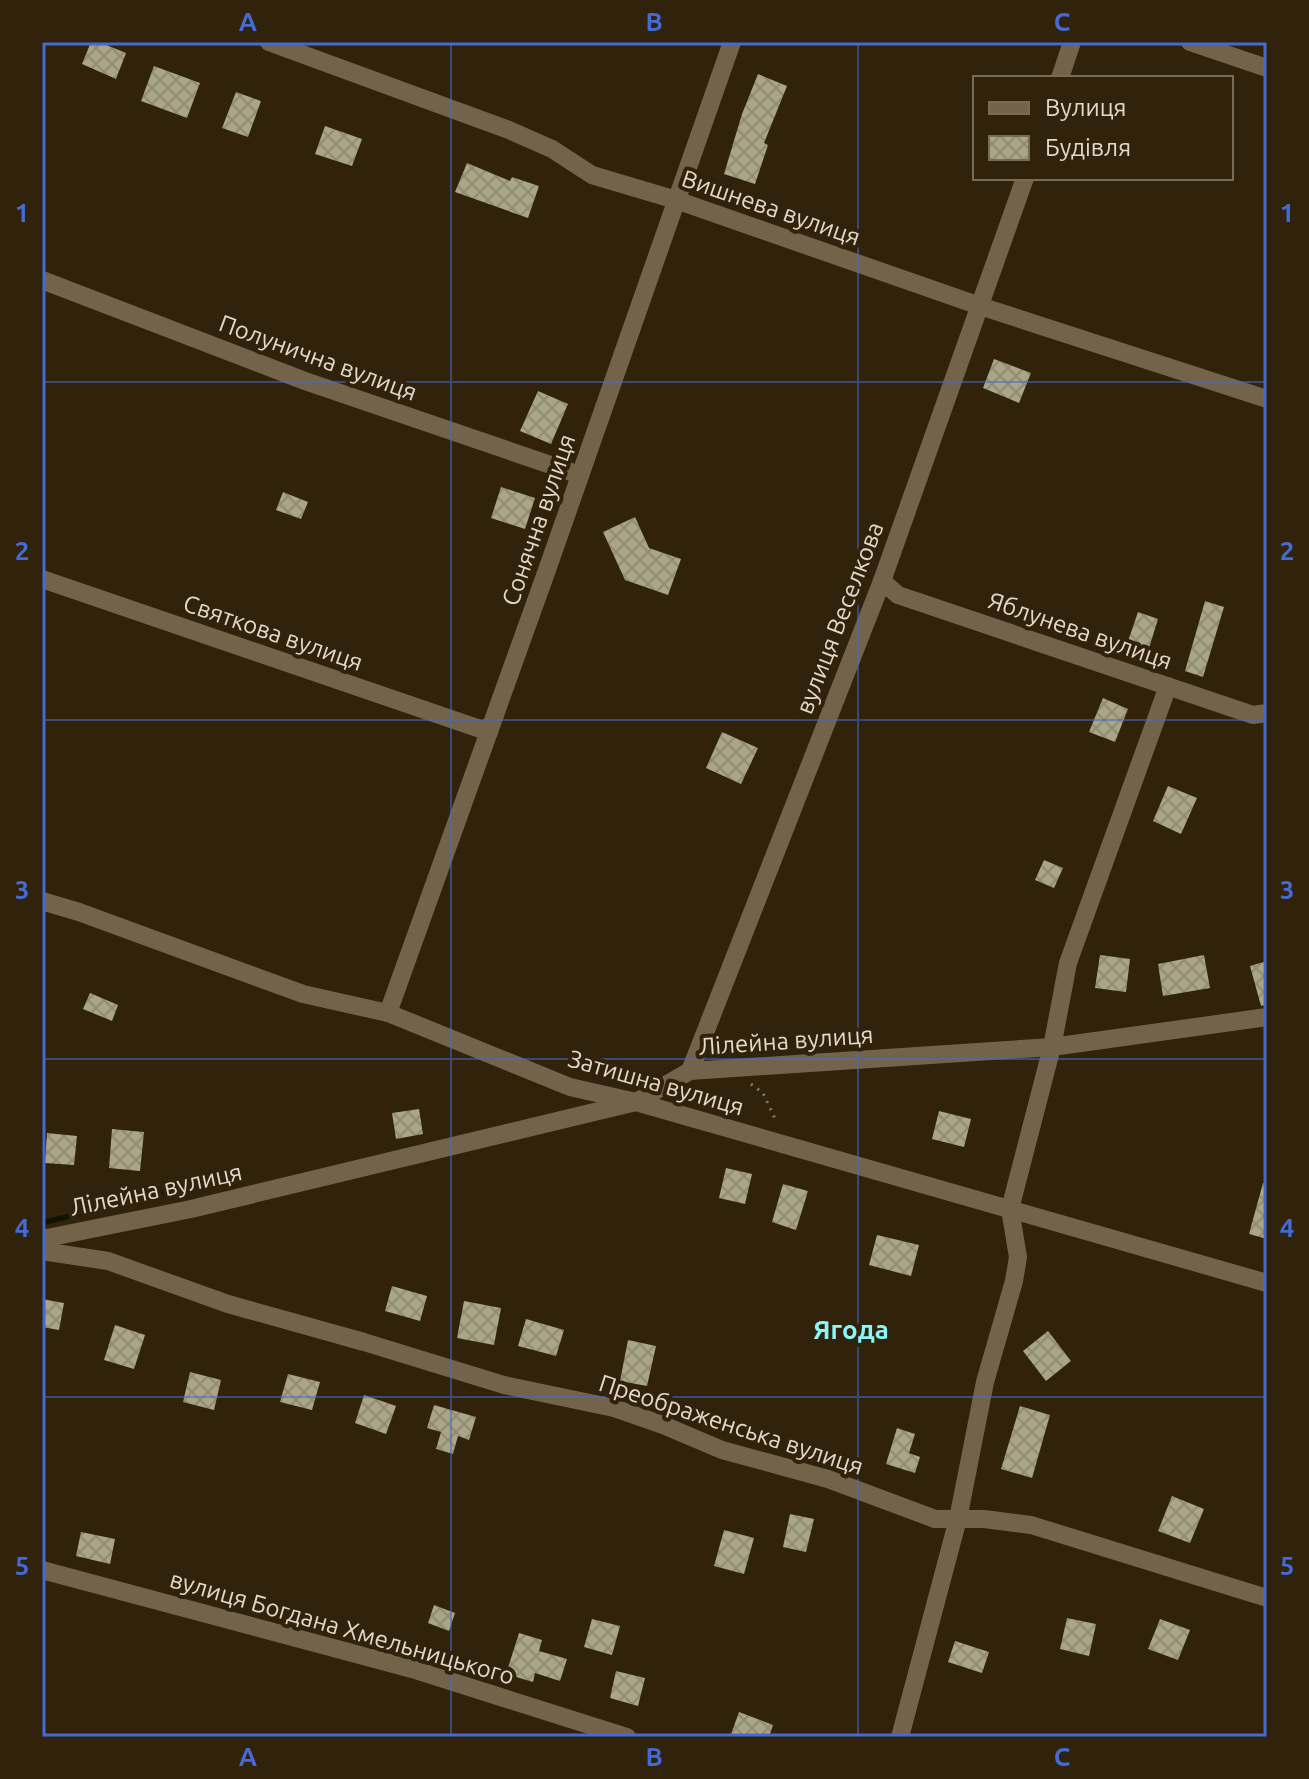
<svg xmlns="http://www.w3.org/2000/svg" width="1309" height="1779" viewBox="0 0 1309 1779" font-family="Ubuntu,sans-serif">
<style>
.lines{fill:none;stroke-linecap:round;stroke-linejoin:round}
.stream{stroke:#0c1301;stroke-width:5}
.building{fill:url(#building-cross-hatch)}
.path{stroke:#897d6b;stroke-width:3;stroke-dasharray:2 6;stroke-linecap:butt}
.street{stroke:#74634b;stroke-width:18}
.grid{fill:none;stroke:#446ad5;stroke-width:2;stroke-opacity:0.55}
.labels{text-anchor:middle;stroke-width:8;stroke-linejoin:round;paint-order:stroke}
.street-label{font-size:24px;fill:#e2d8cb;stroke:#31220b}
.neighbourhood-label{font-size:26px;font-weight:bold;fill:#8af6f9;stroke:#31220b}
.neatline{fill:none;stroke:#446ad5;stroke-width:3}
.grid-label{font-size:26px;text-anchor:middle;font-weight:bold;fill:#446ad5}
</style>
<defs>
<pattern id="building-cross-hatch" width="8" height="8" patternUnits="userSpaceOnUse" patternTransform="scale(2)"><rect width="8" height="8" fill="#a9a586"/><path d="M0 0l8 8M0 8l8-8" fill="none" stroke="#908c74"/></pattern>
</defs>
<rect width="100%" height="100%" fill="#31220b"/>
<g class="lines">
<polyline class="stream" points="42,1223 174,1190"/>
</g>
<g class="building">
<polygon points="91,42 99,42 126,53 116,79 82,64"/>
<polygon points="154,66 200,83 187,118 141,101"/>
<polygon points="758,74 787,86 764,143 768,145 755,184 724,174 742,114"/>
<polygon points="236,92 261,101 248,137 222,128"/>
<polygon points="325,126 362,139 352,166 315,154"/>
<polygon points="467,163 510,181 512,177 539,186 528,218 455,192"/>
<polygon points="994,359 1031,373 1019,403 983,388"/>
<polygon points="538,391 568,404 551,444 520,431"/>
<polygon points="501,487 535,498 525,529 491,518"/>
<polygon points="283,492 308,502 301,519 276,510"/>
<polygon points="635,517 649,548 681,559 668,595 625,580 603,532"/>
<polygon points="1205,601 1224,607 1203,677 1185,671"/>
<polygon points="1138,612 1158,619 1149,648 1128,641"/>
<polygon points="1103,698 1128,709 1115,742 1089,732"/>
<polygon points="722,732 758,748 741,784 706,768"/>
<polygon points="1168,786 1197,798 1181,834 1153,821"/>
<polygon points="1044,860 1063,868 1054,888 1035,880"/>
<polygon points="1100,955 1130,959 1126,992 1095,988"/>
<polygon points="1204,955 1210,988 1163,996 1158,964"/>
<polygon points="1267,961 1267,1005 1261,1006 1250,966"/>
<polygon points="90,993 118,1005 112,1021 83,1009"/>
<polygon points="419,1109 423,1134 396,1139 392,1113"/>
<polygon points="939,1111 971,1119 964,1147 932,1139"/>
<polygon points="112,1129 144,1132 140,1171 109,1168"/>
<polygon points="47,1133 77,1136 74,1165 45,1163"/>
<polygon points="726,1168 752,1174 745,1204 719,1198"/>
<polygon points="1263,1183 1267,1184 1267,1239 1249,1234"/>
<polygon points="783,1184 808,1191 796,1230 772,1222"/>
<polygon points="877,1235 919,1245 911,1276 869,1265"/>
<polygon points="392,1286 427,1296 420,1321 385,1311"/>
<polygon points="42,1299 64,1303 59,1330 42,1327"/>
<polygon points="464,1301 501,1308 494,1345 457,1338"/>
<polygon points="526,1319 564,1330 556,1356 518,1346"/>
<polygon points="115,1325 145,1335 134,1369 104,1360"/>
<polygon points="1048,1331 1071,1361 1046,1381 1023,1351"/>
<polygon points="628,1340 656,1346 647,1386 620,1381"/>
<polygon points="190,1372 221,1380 214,1410 183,1402"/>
<polygon points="288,1374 320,1382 312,1410 280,1402"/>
<polygon points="364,1395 396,1406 386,1434 355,1423"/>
<polygon points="434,1405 476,1417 469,1440 458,1436 453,1454 436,1449 441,1432 427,1428"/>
<polygon points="1020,1406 1050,1415 1032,1478 1001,1469"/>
<polygon points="897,1428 915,1434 909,1453 920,1457 915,1473 886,1464"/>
<polygon points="1172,1496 1204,1509 1190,1543 1158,1531"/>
<polygon points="790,1514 814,1519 806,1552 783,1547"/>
<polygon points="724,1530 754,1538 744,1574 714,1566"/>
<polygon points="81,1532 115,1539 110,1564 76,1556"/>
<polygon points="434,1605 455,1613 449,1631 428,1623"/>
<polygon points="1067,1618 1096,1624 1089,1656 1060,1649"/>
<polygon points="592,1619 620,1626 612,1655 584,1647"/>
<polygon points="1160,1619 1190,1630 1178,1660 1148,1649"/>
<polygon points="519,1633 542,1640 539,1651 567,1659 560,1681 535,1673 533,1682 506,1674"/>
<polygon points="955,1641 989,1652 982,1673 948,1662"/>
<polygon points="616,1671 645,1678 638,1706 610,1698"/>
<polygon points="739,1712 773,1725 769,1737 730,1737"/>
</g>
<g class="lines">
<polyline class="path" points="751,1084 763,1093 777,1123"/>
<g class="street">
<polyline points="269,42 509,130 552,149 592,175 676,200 980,306 1267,399"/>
<polyline points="1190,42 1267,68"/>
<polyline points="1060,78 1072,42"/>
<polyline points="42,280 305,381 580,475"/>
<polyline points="42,579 489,732"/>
<polyline points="882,581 898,595 1253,715 1267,713"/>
<polyline points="42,901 79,912 303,994 388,1013 570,1087 636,1102 1267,1283"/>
<polyline points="388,1013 547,570 732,42"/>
<polyline points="690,1071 882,581 1025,178"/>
<polyline points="42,1239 191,1209 636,1102 690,1071 1052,1047 1267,1017"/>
<polyline points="42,1251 108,1261 228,1304 364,1342 504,1385 614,1408 663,1425 722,1450 828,1479 935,1519 984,1519 1031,1525 1267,1598"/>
<polyline points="42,1570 412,1669 627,1737"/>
<polyline points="900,1737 958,1519 985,1382 1014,1281 1018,1257 1010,1209 1052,1047 1068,963 1168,686"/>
</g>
</g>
<path class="grid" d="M451,42V1737M858,42V1737M42,382H1267M42,720H1267M42,1059H1267M42,1397H1267"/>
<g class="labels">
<g class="street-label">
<text transform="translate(771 208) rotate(19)" y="8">Вишнева вулиця</text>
<text transform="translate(318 358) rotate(20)" y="8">Полунична вулиця</text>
<text transform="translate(539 520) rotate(-71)" y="8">Сонячна вулиця</text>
<text transform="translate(840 618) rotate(-69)" y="8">вулиця Веселкова</text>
<text transform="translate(1080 631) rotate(19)" y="8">Яблунева вулиця</text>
<text transform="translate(273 633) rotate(19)" y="8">Святкова вулиця</text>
<text transform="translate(786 1041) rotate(-4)" y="8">Лілейна вулиця</text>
<text transform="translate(656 1083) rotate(16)" y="8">Затишна вулиця</text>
<text transform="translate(156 1190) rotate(-12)" y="8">Лілейна вулиця</text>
<text transform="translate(731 1425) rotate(18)" y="8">Преображенська вулиця</text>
<text transform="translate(342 1628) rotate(16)" y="8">вулиця Богдана Хмельницького</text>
</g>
<g class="neighbourhood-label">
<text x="851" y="1339">Ягода</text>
</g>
</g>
<rect width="1309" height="1779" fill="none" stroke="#31220b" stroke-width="88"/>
<rect x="973" y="76" width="260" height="104" fill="#31220b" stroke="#786b58" stroke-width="2"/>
<rect x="989" y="102" width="40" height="12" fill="#74634b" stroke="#786b58" stroke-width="2"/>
<text x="1045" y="116" font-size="24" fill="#e2d8cb">Вулиця</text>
<rect x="989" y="136" width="40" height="24" fill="url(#building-cross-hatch)" stroke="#786b58" stroke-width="2"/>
<text x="1045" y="156" font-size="24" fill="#e2d8cb">Будівля</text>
<rect x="44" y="44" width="1221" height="1691" class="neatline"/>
<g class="grid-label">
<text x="248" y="31">A</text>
<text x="654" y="31">B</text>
<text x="1062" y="31">C</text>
<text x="22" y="222">1</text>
<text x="1287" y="222">1</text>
<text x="22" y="560">2</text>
<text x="1287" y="560">2</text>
<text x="22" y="899">3</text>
<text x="1287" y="899">3</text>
<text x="22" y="1237">4</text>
<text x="1287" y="1237">4</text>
<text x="22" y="1575">5</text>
<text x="1287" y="1575">5</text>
<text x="248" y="1766">A</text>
<text x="654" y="1766">B</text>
<text x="1062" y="1766">C</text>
</g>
</svg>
